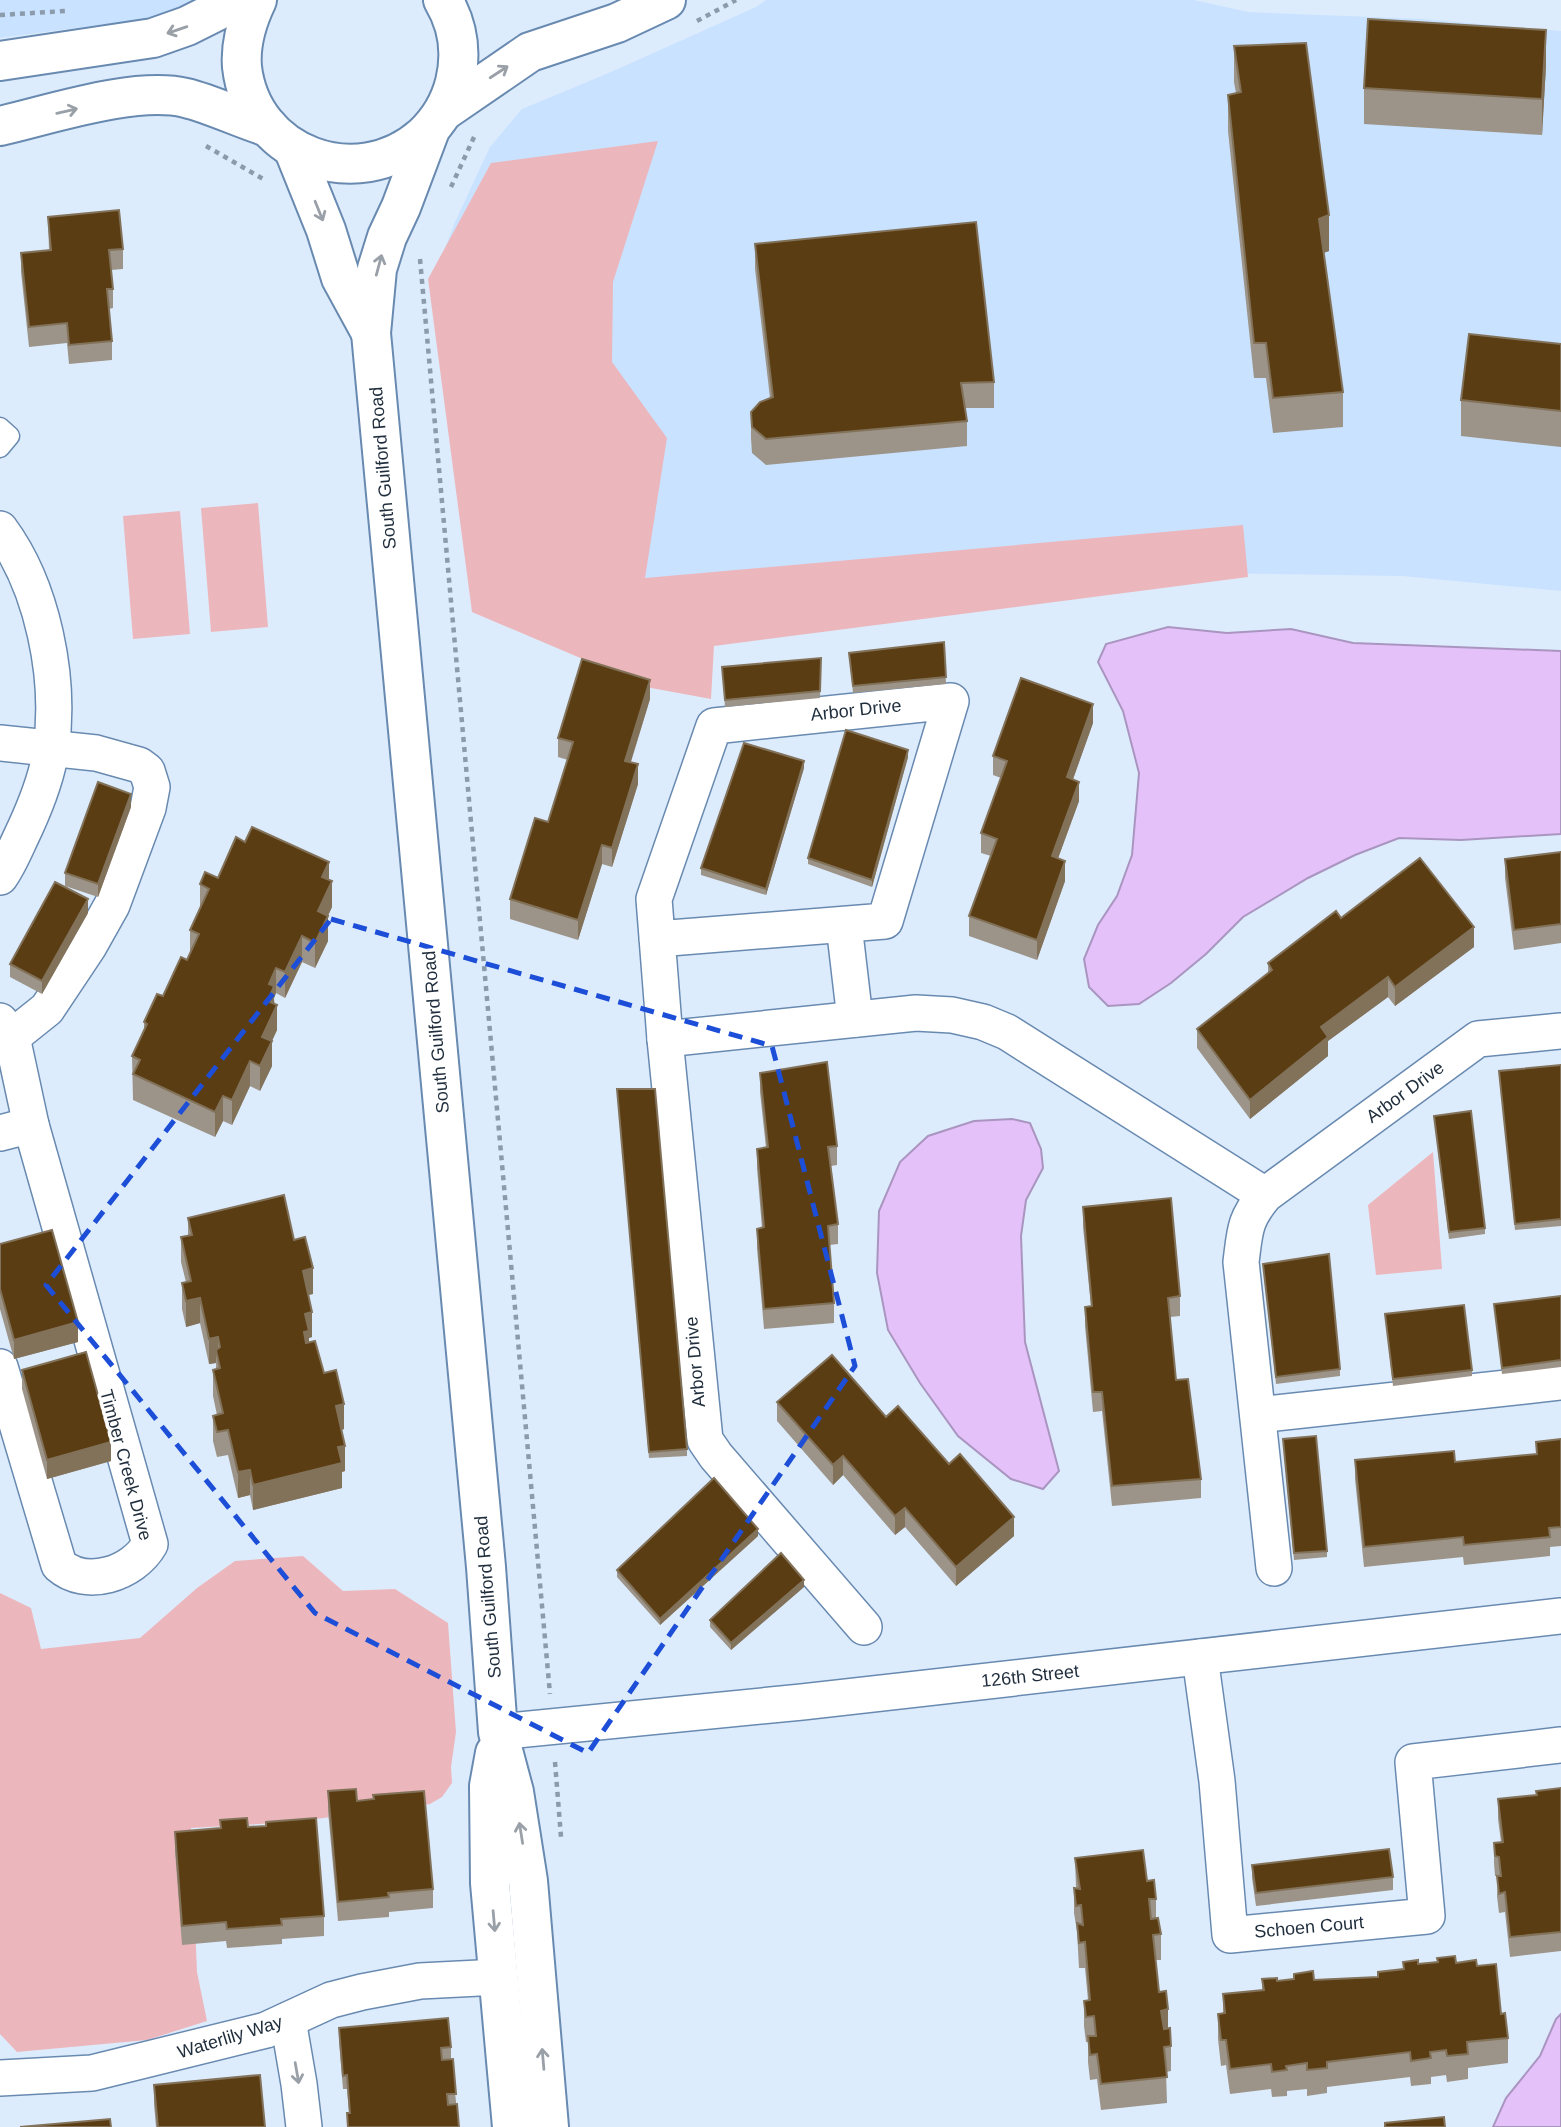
<svg xmlns="http://www.w3.org/2000/svg" width="1561" height="2127" viewBox="0 0 1561 2127" font-family="Arial,sans-serif">
<style>
.built{fill:#c9e2ff}
.green{fill:#ecb7bc}
.water{fill:#e4c1f9;stroke:#a995c0;stroke-width:2}
.lines{fill:none;stroke-linecap:round;stroke-linejoin:round}
.lane-casing{stroke:#698ab0;stroke-width:21}
.street-casing{stroke:#698ab0;stroke-width:38}
.secondary-casing{stroke:#698ab0;stroke-width:42}
.path{stroke:#8c9bab;stroke-width:4.5;stroke-dasharray:5 5;stroke-linecap:butt}
.lane{stroke:#fff;stroke-width:18}
.street{stroke:#fff;stroke-width:35}
.secondary{stroke:#fff;stroke-width:38}
.wall{fill:#9c9488}
.shaded-wall{fill:#82725a}
.building{fill:#5b3d14;stroke:#82725a;stroke-width:2}
.oneway{stroke:#9aa0a7}
.marked{fill:none;stroke:#1d4ed8;stroke-width:5;stroke-dasharray:14 9;stroke-linejoin:round}
.labels{text-anchor:middle;stroke-width:7;stroke-linejoin:round;paint-order:stroke}
.street-label{font-size:18px;fill:#1f2d3c;stroke:#fff}
</style>
<rect width="100%" height="100%" fill="#ddecfd"/>
<g class="built">
<polygon points="0,0 194,0 160,17 0,38"/>
<polygon points="766,0 1194,0 1248,12 1422,19 1561,31 1561,591 1402,576 1081,571 487,602 437,270 455,222 490,147 522,109 611,72 756,7"/>
</g>
<g class="green">
<polygon points="658,141 613,282 612,362 667,438 645,578 1243,525 1248,577 714,646 711,699 651,688 472,612 428,279 491,163"/>
<polygon points="258,503 268,627 211,632 201,508"/>
<polygon points="180,511 190,634 133,639 123,516"/>
<polygon points="1433,1152 1442,1269 1376,1275 1368,1205"/>
<polygon points="303,1556 343,1591 395,1589 448,1623 456,1732 451,1767 452,1783 442,1797 430,1804 293,1822 191,1828 197,1972 207,2021 147,2040 17,2052 0,2034 0,1593 31,1608 41,1649 140,1638 197,1588 235,1561"/>
</g>
<g class="water">
<polygon points="1168,627 1227,633 1291,629 1353,643 1561,651 1561,834 1461,840 1399,838 1355,855 1308,878 1243,917 1206,954 1171,983 1139,1004 1108,1006 1089,987 1084,959 1098,925 1117,896 1132,855 1139,773 1123,711 1098,662 1106,644"/>
<polygon points="1012,1119 1030,1123 1041,1149 1043,1168 1026,1200 1021,1236 1025,1342 1059,1471 1043,1489 1011,1479 958,1436 920,1383 888,1330 877,1273 879,1211 900,1162 928,1136 974,1121"/>
<polygon points="1561,2014 1561,2127 1493,2127 1506,2098 1540,2056 1556,2019"/>
</g>
<g class="lines">
<defs>
<polyline id="lane" points="0,427 10,436 0,448"/>
<g id="street">
<path d="M0,529C43,587 61,678 51,749C47,779 33,812 20,839C14,852 8,866 0,877"/>
<polyline points="0,743 96,753 139,765 147,771 152,787 148,808 112,905 89,946 47,1009 12,1037"/>
<polyline points="844,925 855,1019"/>
<polyline points="657,939 885,921 951,701 714,726 654,899 665,1039 705,1440 716,1456 864,1627"/>
<polyline points="0,1021 12,1037 31,1125"/>
<polyline points="665,1039 916,1013 952,1015 983,1022 1007,1032 1265,1195"/>
<path d="M0,1133L31,1125L150,1544C133,1574 86,1589 59,1565L0,1367"/>
<polyline points="1258,1415 1561,1382"/>
<path d="M1274,1568L1241,1262C1245,1231 1244,1220 1265,1195L1478,1039L1561,1031"/>
<polyline points="1200,1657 1217,1781 1230,1935 1427,1916 1413,1762 1561,1745"/>
<polyline points="498,1732 802,1702 1561,1616"/>
<polyline points="288,2020 299,2084 304,2127"/>
<polyline points="0,2078 92,2073 266,2030 331,2000 362,1992 420,1981 499,1977"/>
</g>
<g id="secondary">
<path d="M257,0C247,21 240,43 242,67C252,156 357,194 423,136C439,121 450,102 455,82C462,53 458,25 443,0"/>
<polyline points="0,61 153,38 187,26 239,0"/>
<polyline points="444,111 530,52 617,23 666,0"/>
<path d="M0,126C52,114 135,86 186,98C211,104 242,119 268,127"/>
<polyline points="430,130 401,207 387,237 377,269 371,333 486,1567 498,1732 514,1792 528,1881 549,2127"/>
<polyline points="293,148 326,230 341,278 371,333"/>
<polyline points="495,1753 489,1786 490,1883 512,2127"/>
</g>
</defs>
<use href="#lane" class="lane-casing"/>
<use href="#street" class="street-casing"/>
<use href="#secondary" class="secondary-casing"/>
<g class="path">
<polyline points="0,15 65,11"/>
<polyline points="697,21 736,0"/>
<polyline points="206,146 265,180"/>
<polyline points="451,187 475,135"/>
<polyline points="420,259 550,1694"/>
<polyline points="555,1762 561,1837"/>
</g>
<use href="#lane" class="lane"/>
<use href="#street" class="street"/>
<use href="#secondary" class="secondary"/>
</g>
<g class="wall">
<polygon points="1234,46 1329,251 1324,253 1343,392 1343,427 1273,433 1266,378 1254,378 1228,131 1228,95 1236,93 1234,82"/>
<polygon points="1546,66 1542,135 1364,124 1364,88"/>
<polygon points="48,217 123,249 123,269 111,270 113,289 113,308 109,309 112,341 112,360 69,364 67,343 29,347 21,272 21,253 49,250"/>
<polygon points="755,244 994,382 994,408 965,408 967,421 967,446 766,465 752,453 751,438 751,412 770,398 755,269"/>
<polygon points="1561,344 1561,447 1461,436 1461,400"/>
<polygon points="944,642 946,684 853,693 849,653"/>
<polygon points="821,658 820,698 725,707 722,667"/>
<polygon points="650,699 631,762 638,784 612,867 602,864 578,940 510,919 510,899 548,822 568,760 558,757 558,738"/>
<polygon points="1093,723 1073,779 1079,801 1058,858 1065,881 1037,960 969,936 969,916 991,856 981,853 981,833 1001,778 993,775 993,756"/>
<polygon points="908,757 872,887 808,864 808,858"/>
<polygon points="804,768 766,895 701,875 701,868"/>
<polygon points="131,807 98,897 65,886 65,873"/>
<polygon points="1561,852 1561,943 1514,950 1505,878 1505,859"/>
<polygon points="218,878 329,880 332,907 328,916 328,941 315,968 302,962 285,998 276,993 274,998 277,1030 272,1041 272,1066 260,1091 250,1086 232,1125 223,1121 215,1137 133,1100 132,1056 144,1032 144,1022 163,996 187,960 190,953 190,930 200,909 200,884"/>
<polygon points="88,913 42,994 10,977 10,964"/>
<polygon points="1341,918 1474,947 1395,1006 1388,997 1328,1041 1328,1056 1250,1119 1197,1048 1197,1029 1268,974 1268,963"/>
<polygon points="1561,1065 1561,1226 1515,1230 1499,1071"/>
<polygon points="760,1073 837,1146 837,1165 831,1166 838,1224 838,1244 829,1245 834,1303 834,1323 764,1329 757,1248 757,1229 762,1228 757,1168 757,1149 766,1148 760,1092"/>
<polygon points="617,1089 687,1449 687,1456 649,1458"/>
<polygon points="1434,1116 1485,1228 1485,1234 1449,1239"/>
<polygon points="1083,1207 1180,1296 1180,1316 1170,1317 1176,1380 1201,1479 1201,1498 1112,1506 1102,1411 1093,1412 1085,1326 1085,1307 1091,1306 1083,1227"/>
<polygon points="188,1218 294,1240 313,1294 308,1295 312,1337 309,1338 309,1342 324,1373 344,1429 342,1430 345,1471 342,1472 342,1488 253,1510 250,1495 238,1498 228,1455 217,1457 213,1441 213,1416 217,1415 213,1396 213,1370 216,1370 216,1363 209,1364 200,1323 186,1327 182,1309 182,1283 186,1282 181,1262 181,1237 188,1235"/>
<polygon points="0,1244 78,1342 14,1359 0,1309"/>
<polygon points="1263,1264 1340,1369 1340,1376 1276,1384"/>
<polygon points="1561,1296 1561,1367 1502,1374 1494,1304"/>
<polygon points="1385,1314 1472,1370 1472,1376 1393,1386"/>
<polygon points="22,1370 111,1461 47,1479 22,1389"/>
<polygon points="777,1402 886,1417 949,1464 1014,1536 956,1586 905,1527 895,1535 843,1475 833,1485 777,1421"/>
<polygon points="1283,1439 1327,1551 1327,1557 1294,1560"/>
<polygon points="1561,1439 1561,1546 1550,1547 1550,1556 1464,1565 1463,1557 1364,1567 1355,1479 1355,1460 1455,1462 1536,1454 1536,1442"/>
<polygon points="758,1536 660,1625 617,1577 617,1570"/>
<polygon points="804,1587 731,1650 710,1627 710,1620"/>
<polygon points="1561,1788 1561,1951 1510,1957 1505,1912 1499,1913 1497,1896 1498,1876 1495,1876 1494,1863 1494,1843 1501,1842 1498,1819 1498,1799 1536,1795"/>
<polygon points="328,1791 357,1801 433,1889 433,1908 389,1912 389,1917 338,1921 328,1811"/>
<polygon points="220,1820 248,1827 324,1916 324,1936 282,1939 282,1944 227,1948 226,1941 182,1945 175,1851 175,1832 220,1828"/>
<polygon points="1075,1858 1147,1881 1156,1899 1156,1918 1161,1934 1161,1960 1155,1960 1159,1992 1168,2028 1171,2046 1171,2071 1166,2072 1167,2103 1101,2110 1097,2079 1090,2080 1088,2062 1088,2042 1086,2042 1084,2026 1084,2001 1088,2000 1085,1968 1079,1968 1077,1931 1074,1913 1074,1888 1076,1888"/>
<polygon points="1252,1865 1393,1877 1393,1890 1256,1906 1252,1878"/>
<polygon points="1403,1962 1418,1964 1456,1963 1477,1966 1501,2014 1508,2038 1508,2063 1468,2068 1468,2079 1447,2082 1446,2075 1431,2077 1431,2084 1411,2086 1410,2077 1327,2087 1327,2093 1307,2096 1307,2089 1287,2091 1287,2096 1272,2097 1271,2089 1230,2094 1226,2065 1221,2066 1218,2039 1218,2014 1223,2013 1223,1994 1262,1990 1262,1979 1277,1981 1378,1977 1403,1969"/>
<polygon points="339,2028 451,2047 451,2059 459,2127 347,2127 347,2113 349,2113 347,2089 343,2089 339,2041"/>
<polygon points="154,2085 265,2127 156,2127 154,2104"/>
</g>
<g class="shaded-wall">
<polygon points="1546,30 1546,66 1542,135 1542,99"/>
<polygon points="1329,215 1329,251 1319,254 1319,219"/>
<polygon points="650,680 650,699 625,780 625,761"/>
<polygon points="1093,704 1093,723 1067,796 1067,777"/>
<polygon points="908,750 908,757 872,887 872,880"/>
<polygon points="804,761 804,768 766,895 766,889"/>
<polygon points="638,764 638,784 612,867 612,848"/>
<polygon points="1079,782 1079,801 1052,875 1052,856"/>
<polygon points="131,794 131,807 98,897 98,884"/>
<polygon points="602,845 602,864 578,940 578,920"/>
<polygon points="1065,861 1065,881 1037,960 1037,940"/>
<polygon points="329,862 329,887 332,881 332,907 318,936 318,911 322,877"/>
<polygon points="88,899 88,913 42,994 42,981"/>
<polygon points="328,916 328,941 315,968 315,943"/>
<polygon points="1474,927 1474,947 1395,1006 1395,987"/>
<polygon points="302,936 302,962 285,998 285,972"/>
<polygon points="276,968 276,993 274,998 274,1010 277,1005 277,1030 262,1062 262,1037 269,984"/>
<polygon points="1388,977 1388,997 1328,1041 1328,1056 1250,1119 1250,1100 1321,1027"/>
<polygon points="272,1041 272,1066 260,1091 260,1066"/>
<polygon points="250,1061 250,1086 232,1125 232,1100"/>
<polygon points="223,1096 223,1121 215,1137 215,1112"/>
<polygon points="313,1268 313,1294 303,1296 303,1271"/>
<polygon points="200,1298 200,1323 186,1327 186,1301"/>
<polygon points="312,1312 312,1337 309,1338 309,1357 304,1358 305,1314"/>
<polygon points="78,1322 78,1342 14,1359 14,1340"/>
<polygon points="218,1337 218,1359 216,1350 216,1363 209,1364 209,1339"/>
<polygon points="344,1404 344,1429 336,1431 336,1406"/>
<polygon points="111,1442 111,1461 47,1479 47,1460"/>
<polygon points="345,1446 345,1471 342,1472 342,1488 253,1510 253,1485 338,1447"/>
<polygon points="843,1456 843,1475 833,1485 833,1465"/>
<polygon points="250,1470 250,1495 238,1498 238,1472"/>
<polygon points="905,1508 905,1527 895,1535 895,1516"/>
<polygon points="1014,1517 1014,1536 956,1586 956,1567"/>
<polygon points="758,1529 758,1536 660,1625 660,1619"/>
<polygon points="804,1580 804,1587 731,1650 731,1643"/>
<polygon points="1168,2009 1168,2034 1161,2036 1161,2011"/>
</g>
<g class="building">
<polygon points="1368,19 1546,30 1542,99 1364,88"/>
<polygon points="1306,43 1329,215 1319,219 1343,392 1273,398 1266,343 1254,343 1228,95 1241,92 1234,46"/>
<polygon points="119,210 123,249 109,250 113,289 107,289 112,341 69,345 67,323 29,327 21,253 51,250 48,217"/>
<polygon points="976,222 994,382 961,383 967,421 766,439 752,427 751,412 760,402 773,397 755,244"/>
<polygon points="1469,334 1561,344 1561,411 1461,400"/>
<polygon points="944,642 946,677 853,686 849,653"/>
<polygon points="821,658 820,691 725,700 722,667"/>
<polygon points="582,659 650,680 625,761 638,764 612,848 602,845 578,920 510,899 535,818 548,822 573,742 558,738"/>
<polygon points="1021,678 1093,704 1067,777 1079,782 1052,856 1065,861 1037,940 969,916 997,839 981,833 1007,761 993,756"/>
<polygon points="846,730 908,750 872,880 808,858"/>
<polygon points="744,743 804,761 766,889 701,868"/>
<polygon points="98,782 131,794 98,884 65,873"/>
<polygon points="252,827 329,862 322,877 332,881 318,911 328,916 315,943 302,936 285,972 276,968 269,984 274,986 268,1001 277,1005 262,1037 272,1041 260,1066 250,1061 232,1100 223,1096 215,1112 133,1074 140,1060 132,1056 147,1024 144,1022 157,994 163,996 181,957 187,960 199,934 190,930 209,889 200,884 205,872 218,878 236,837 245,842"/>
<polygon points="1561,852 1561,924 1514,930 1505,859"/>
<polygon points="1420,858 1474,927 1395,987 1388,977 1321,1027 1328,1037 1250,1100 1197,1029 1272,970 1268,963 1336,911 1341,918"/>
<polygon points="55,882 88,899 42,981 10,964"/>
<polygon points="827,1062 837,1146 828,1147 838,1224 828,1226 834,1303 764,1309 757,1229 764,1227 757,1149 768,1147 760,1073"/>
<polygon points="1561,1065 1561,1219 1515,1224 1499,1071"/>
<polygon points="617,1089 655,1089 687,1449 649,1452"/>
<polygon points="1471,1111 1485,1228 1449,1232 1434,1116"/>
<polygon points="284,1195 294,1240 305,1237 313,1268 303,1271 312,1312 305,1314 309,1331 304,1332 306,1343 315,1341 324,1373 336,1370 344,1404 336,1406 345,1446 338,1447 342,1463 253,1485 250,1470 238,1472 228,1430 217,1432 213,1416 223,1413 213,1370 220,1368 216,1350 220,1347 218,1337 209,1339 200,1298 186,1301 182,1283 191,1281 181,1237 192,1235 188,1218"/>
<polygon points="1171,1198 1180,1296 1168,1298 1176,1380 1188,1379 1201,1479 1112,1486 1102,1392 1093,1392 1085,1307 1092,1306 1083,1207"/>
<polygon points="52,1230 78,1322 14,1340 0,1289 0,1244"/>
<polygon points="1329,1254 1340,1369 1276,1377 1263,1264"/>
<polygon points="1561,1296 1561,1360 1502,1368 1494,1304"/>
<polygon points="1464,1305 1472,1370 1393,1379 1385,1314"/>
<polygon points="86,1352 111,1442 47,1460 22,1370"/>
<polygon points="832,1355 886,1417 898,1406 949,1464 960,1454 1014,1517 956,1567 905,1508 895,1516 843,1456 833,1465 777,1402"/>
<polygon points="1316,1436 1327,1551 1294,1553 1283,1439"/>
<polygon points="1561,1439 1561,1527 1549,1528 1550,1537 1464,1545 1463,1537 1364,1547 1355,1460 1454,1451 1455,1462 1537,1454 1536,1442"/>
<polygon points="714,1478 758,1529 660,1619 617,1570"/>
<polygon points="781,1553 804,1580 731,1643 710,1620"/>
<polygon points="1561,1788 1561,1932 1510,1937 1505,1892 1499,1894 1497,1876 1501,1876 1499,1857 1495,1856 1494,1843 1503,1842 1498,1799 1537,1795 1536,1791"/>
<polygon points="356,1789 357,1801 374,1799 373,1795 424,1791 433,1889 388,1893 389,1897 338,1902 328,1791"/>
<polygon points="247,1818 248,1827 266,1826 266,1822 316,1818 324,1916 281,1919 282,1925 227,1929 226,1922 182,1926 175,1832 221,1828 220,1820"/>
<polygon points="1389,1849 1393,1877 1256,1893 1252,1865"/>
<polygon points="1143,1850 1147,1881 1154,1880 1156,1899 1149,1899 1151,1919 1158,1918 1161,1934 1153,1935 1159,1992 1166,1991 1168,2009 1161,2011 1164,2029 1170,2028 1171,2046 1164,2047 1167,2077 1101,2084 1097,2054 1090,2055 1088,2036 1096,2036 1094,2016 1086,2017 1084,2001 1090,2000 1085,1942 1079,1943 1077,1923 1083,1925 1081,1905 1076,1906 1074,1888 1080,1889 1075,1858"/>
<polygon points="1455,1956 1456,1963 1476,1960 1477,1966 1496,1964 1501,2014 1505,2013 1508,2038 1467,2042 1468,2054 1447,2056 1446,2050 1430,2052 1431,2058 1411,2061 1410,2052 1327,2062 1327,2068 1307,2070 1307,2063 1286,2066 1287,2070 1272,2072 1271,2064 1230,2069 1226,2040 1221,2040 1218,2014 1225,2013 1223,1994 1264,1990 1262,1979 1277,1978 1277,1981 1294,1979 1294,1974 1313,1971 1314,1980 1378,1977 1378,1972 1404,1969 1403,1962 1418,1960 1418,1964 1438,1962 1437,1958"/>
<polygon points="448,2018 451,2047 441,2048 442,2060 453,2059 456,2094 447,2094 448,2105 457,2104 459,2127 348,2127 347,2113 350,2113 347,2075 343,2076 339,2028"/>
<polygon points="260,2075 265,2127 158,2127 154,2085"/>
<polygon points="1444,2117 1445,2127 1385,2127 1385,2123"/>
<polygon points="110,2119 111,2127 20,2127"/>
</g>
<defs><path id="oneway-shaft" d="M-6 0H5M1.5-3L5.5 0L1.5 3" fill="none" stroke-width="1.6" stroke-linecap="round" stroke-linejoin="round" transform="scale(1.75)"/></defs>
<g class="oneway">
<use href="#oneway-shaft" transform="translate(177 30) rotate(161)"/>
<use href="#oneway-shaft" transform="translate(499 72) rotate(-33)"/>
<use href="#oneway-shaft" transform="translate(67 111) rotate(-13)"/>
<use href="#oneway-shaft" transform="translate(319 211) rotate(68)"/>
<use href="#oneway-shaft" transform="translate(379 265) rotate(-75)"/>
<use href="#oneway-shaft" transform="translate(521 1833) rotate(-99)"/>
<use href="#oneway-shaft" transform="translate(494 1921) rotate(85)"/>
<use href="#oneway-shaft" transform="translate(543 2059) rotate(-95)"/>
<use href="#oneway-shaft" transform="translate(297 2073) rotate(80)"/>
</g>
<path class="marked" d="M331,919L772,1046L855,1366L588,1753L315,1613L46,1285Z"/>
<g class="labels">
<g class="street-label">
<text transform="translate(383 468) rotate(-95)" y="6">South Guilford Road</text>
<text transform="translate(856 710) rotate(-6)" y="6">Arbor Drive</text>
<text transform="translate(436 1032) rotate(-95)" y="6">South Guilford Road</text>
<text transform="translate(1405 1092) rotate(-36)" y="6">Arbor Drive</text>
<text transform="translate(695 1362) rotate(-95)" y="6">Arbor Drive</text>
<text transform="translate(126 1465) rotate(75)" y="6">Timber Creek Drive</text>
<text transform="translate(488 1597) rotate(-95)" y="6">South Guilford Road</text>
<text transform="translate(1030 1676) rotate(-6)" y="6">126th Street</text>
<text transform="translate(1309 1927) rotate(-5)" y="6">Schoen Court</text>
<text transform="translate(230 2037) rotate(-17)" y="6">Waterlily Way</text>
</g>
</g>
</svg>
